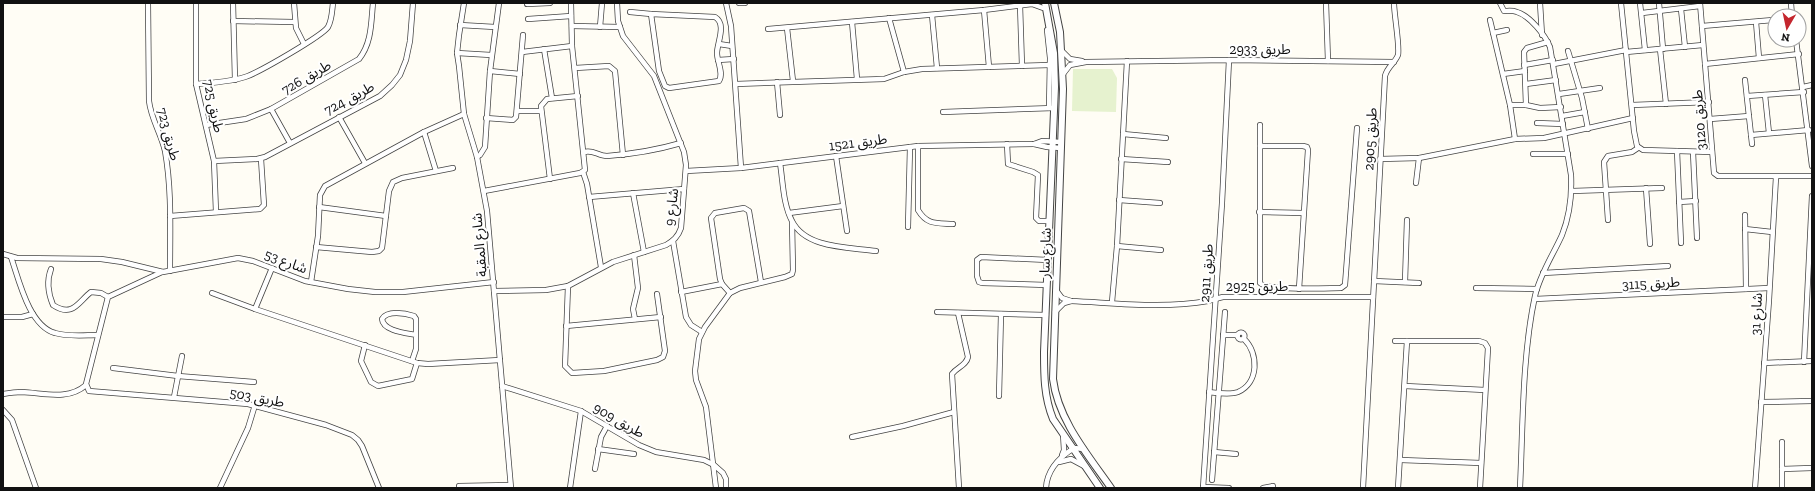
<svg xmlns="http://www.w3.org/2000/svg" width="1815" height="491" viewBox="0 0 1815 491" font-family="'Zilla Slab','Noto Sans Arabic',serif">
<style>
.pitch{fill:#e6f2cf}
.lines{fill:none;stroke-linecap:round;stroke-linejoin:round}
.minor-casing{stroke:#444;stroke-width:6}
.tertiary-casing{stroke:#444;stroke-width:8}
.minor{stroke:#fff;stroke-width:4.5}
.tertiary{stroke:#fff;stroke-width:6}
.labels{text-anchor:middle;stroke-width:4;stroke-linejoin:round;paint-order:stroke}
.street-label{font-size:14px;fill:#111;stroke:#fff}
</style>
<rect width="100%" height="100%" fill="#fffdf5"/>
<polygon class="pitch" points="1073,69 1112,69 1117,78 1116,112 1072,111"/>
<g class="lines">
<defs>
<g id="minor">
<path d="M148,3L149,101C151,119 161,133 165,151C172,190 170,231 170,271"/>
<polyline points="196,3 196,84 214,161 216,212"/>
<polyline points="233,3 235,80"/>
<polyline points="294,3 296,28 304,44"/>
<polyline points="464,3 459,35 457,53 459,66 464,114 477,157 487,211 511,488"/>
<polyline points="726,3 731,26 741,168"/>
<polyline points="739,3 745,3"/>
<polyline points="1326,3 1328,61"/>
<path d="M1500,3L1504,11C1508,11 1512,10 1517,12C1530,16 1545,35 1550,47L1571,175C1572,196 1570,215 1562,235C1553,255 1540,274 1535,296C1522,356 1523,426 1520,488"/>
<polyline points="1540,3 1542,35"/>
<polyline points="1621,3 1634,131 1637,146 1643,150 1712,152"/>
<polyline points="1640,3 1645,50"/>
<polyline points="1659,3 1663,49"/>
<polyline points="1700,3 1714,173 1718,176 1812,176"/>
<polyline points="1791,3 1792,16"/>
<polyline points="527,4 550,3"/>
<polyline points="1020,5 1022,66"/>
<polyline points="1681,9 1685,47"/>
<polyline points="984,10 989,67"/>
<polyline points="630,12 651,14"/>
<polyline points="1642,13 1700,6"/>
<path d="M651,14L715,17C727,24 717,43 717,53C717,62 724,73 719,81L669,88L665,86L659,71Z"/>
<polyline points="932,15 937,68"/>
<polyline points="889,18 904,72"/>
<polyline points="528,19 571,16"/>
<polyline points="1490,20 1510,105 1515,139"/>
<polyline points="233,21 294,22"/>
<polyline points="852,22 857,79"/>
<polyline points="1756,22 1759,58"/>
<polyline points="460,25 495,27"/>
<polyline points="572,26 620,27"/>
<polyline points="1702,26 1773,20"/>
<polyline points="600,27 602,3"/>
<polyline points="787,28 793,81"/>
<polyline points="768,29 984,10 1032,4 1043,8"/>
<polyline points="1047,30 1050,58 1049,108"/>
<polyline points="1493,33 1507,30"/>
<polyline points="1796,40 1812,166"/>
<polyline points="719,44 732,46"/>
<polyline points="544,49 552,98"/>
<polyline points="1660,49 1666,104"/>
<polyline points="1062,51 1070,59 1082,61"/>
<polyline points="1568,51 1582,98 1588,129"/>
<polyline points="522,52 572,46"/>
<polyline points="1626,52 1703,45"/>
<polyline points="457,53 491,55"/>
<polyline points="718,60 734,59"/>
<polyline points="1554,64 1626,50"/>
<polyline points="1705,64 1799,54"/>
<polyline points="1524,65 1553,60"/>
<polyline points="575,68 609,66 615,71 623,155"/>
<polyline points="490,71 520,74"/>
<polyline points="1063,74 1070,65 1086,62 1229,60 1394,62"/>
<polyline points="1503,74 1525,71"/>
<polyline points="1745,80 1752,144"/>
<polyline points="777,82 780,115"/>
<path d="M196,84C213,83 229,82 245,77C258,73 322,36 328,27C332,20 332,11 333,3"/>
<polyline points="736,84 884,79 904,72 922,69 1050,65"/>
<polyline points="1526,84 1556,80"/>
<polyline points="1803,87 1812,85"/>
<polyline points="1559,94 1600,88"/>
<polyline points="1765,95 1769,133"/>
<polyline points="1747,96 1804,92"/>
<polyline points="1510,105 1526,105 1540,108 1561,107"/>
<polyline points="1526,105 1524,52 1527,48 1548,42"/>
<polyline points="1632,105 1709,102"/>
<polyline points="271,109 290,143"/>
<polyline points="517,111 541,111"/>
<polyline points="943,112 1054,108"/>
<polyline points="1562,116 1585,112"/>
<polyline points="339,117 365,163"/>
<polyline points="486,118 513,120 516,117 523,35"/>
<polyline points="1710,119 1749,116"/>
<polyline points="1537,123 1563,124"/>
<path d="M206,125L246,119L271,109L359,59C372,43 371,22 373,3"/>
<path d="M1260,125V283C1266,291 1328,288 1341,288L1345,285L1357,128"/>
<polyline points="424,132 436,171"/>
<polyline points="1123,134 1166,138"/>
<polyline points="1751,135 1809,130"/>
<polyline points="1007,144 1008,164 1033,172 1038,175 1036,218 1039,221 1049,221"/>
<polyline points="1034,144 1047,147 1061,148"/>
<path d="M918,146V210C927,225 936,223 953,224"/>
<polyline points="1260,146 1303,146 1307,147 1308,150 1299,289"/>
<polyline points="1677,151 1681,243"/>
<path d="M584,152C593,149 598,156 607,156C633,154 657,150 681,143"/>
<polyline points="1693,152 1697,238"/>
<polyline points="1533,154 1568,154"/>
<polyline points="836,156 847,231"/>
<polyline points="477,157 480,155 485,147 490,71 499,3"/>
<polyline points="1121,159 1168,162"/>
<polyline points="1380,159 1419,158 1515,139 1544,138 1633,118"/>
<polyline points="214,161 257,159 265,157 380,96 392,85 400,75 406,60 410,41 413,3"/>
<path d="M780,163C783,182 783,204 792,221C806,249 849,247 876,251"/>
<polyline points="686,171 741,168 918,146 1034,144 1042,141 1061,142"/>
<polyline points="583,172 587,184 601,267"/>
<polyline points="550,179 541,106 547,99 578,96"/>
<polyline points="1416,183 1419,158"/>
<polyline points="1646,188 1650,244"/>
<polyline points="484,191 580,173 585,170 572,46 571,3"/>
<polyline points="1572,191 1662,188"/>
<polyline points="633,193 644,252"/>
<polyline points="589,197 684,189"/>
<polyline points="1119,200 1160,203"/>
<polyline points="1679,202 1696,201"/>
<polyline points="319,207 386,216"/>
<polyline points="1259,212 1303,213"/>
<polyline points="789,213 843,206"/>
<polyline points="1745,215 1746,289"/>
<polyline points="170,216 260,209 264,205 261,159"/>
<polyline points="1608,220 1604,162 1608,156 1632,152 1638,148"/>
<polyline points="908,227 910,147"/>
<polyline points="1745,229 1772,232"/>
<polyline points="673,241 686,317 691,325 702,332"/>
<polyline points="1117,246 1161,250"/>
<polyline points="316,247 372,252 379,251 382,248 389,191 393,182 402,178 453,168"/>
<polyline points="3,254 17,258 101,259 122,262 163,272 238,258 253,261 305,281 348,289 375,292 403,292 494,282"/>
<polyline points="634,255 638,288 633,309 635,319"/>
<path d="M11,257C19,280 29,326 55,333C68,337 85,335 98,335"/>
<path d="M51,269C46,282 48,293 53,305C73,318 78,302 91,292L101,293L108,297"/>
<polyline points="162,272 108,297 86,384 89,391 248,404 326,425 352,435 358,440 362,446 379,488"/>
<polyline points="1543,273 1668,266"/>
<polyline points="1374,281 1419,283"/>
<polyline points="311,282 318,236 320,195 325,186 424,132 464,114"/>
<polyline points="1405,282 1407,220"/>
<polyline points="1047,285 982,283 979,282 977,276 977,260 981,257 1048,260"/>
<polyline points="568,286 565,366 572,373 604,371 657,360 663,357 665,351 657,294"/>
<polyline points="1476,288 1537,289"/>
<path d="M1056,290L1062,298L1071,301C1116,303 1163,309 1208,301C1213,300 1218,298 1223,297H1373"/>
<path d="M494,291L546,290L568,286L613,262L666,245C673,241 678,237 681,228L686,165L684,152L654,76L623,36L618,21L617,3"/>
<polyline points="681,292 722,284"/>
<polyline points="212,293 255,309 417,363 428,364 500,360"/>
<polyline points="730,293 722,284 720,279 711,218 715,213 744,208 749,211 761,282"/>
<polyline points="1535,299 1769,288"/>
<polyline points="1112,302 1117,246 1127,61"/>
<polyline points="255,309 272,268"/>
<polyline points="937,312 1046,315"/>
<polyline points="1055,312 1064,303 1071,301"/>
<path d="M958,313L968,357C966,366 957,367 952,374L959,488"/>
<polyline points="3,317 22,317 33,314"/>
<polyline points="566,326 661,317"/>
<circle cx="1241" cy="336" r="3.5"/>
<polyline points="1223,335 1238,335"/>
<polyline points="1395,341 1479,341 1485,343 1488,348 1480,488"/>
<polyline points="365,345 361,361 371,382 378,386 412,379 417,363"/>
<path d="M412,361L416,349V319L414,316C405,313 387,310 382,319C383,331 406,333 416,335"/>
<polyline points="1804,362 1812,196"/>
<polyline points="1764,363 1812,361"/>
<polyline points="113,368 178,376 254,382"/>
<polyline points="502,386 581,411 639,445 656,452 704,460 714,465 723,473 726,479 726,488"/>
<polyline points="1405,386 1485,390"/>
<path d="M1209,392C1218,393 1230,395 1238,392C1259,383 1259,353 1244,339"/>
<path d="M3,394C9,393 16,392 22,392C44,393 68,401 86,385"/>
<polyline points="999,396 1001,314"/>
<polyline points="174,397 182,356"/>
<polyline points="1761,402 1812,401"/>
<polyline points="3,410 12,420 36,488"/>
<polyline points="852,437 903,426 954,412"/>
<polyline points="1782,442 1782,488"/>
<polyline points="598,449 634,454"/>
<polyline points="1214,452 1236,454"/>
<polyline points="1062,455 1064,450 1063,434"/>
<polyline points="1401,460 1481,463"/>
<polyline points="1059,462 1071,459 1084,466"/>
<polyline points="595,469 601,437 607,426"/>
<polyline points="1782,469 1812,468"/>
<polyline points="1212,480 1225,312"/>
<polyline points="459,486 510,485"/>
<polyline points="1203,487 1229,488"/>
<polyline points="220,488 248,428 255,405"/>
<polyline points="570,488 581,411"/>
<polyline points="716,488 706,407 696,380 695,371 699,339 705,327 730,293 740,288 785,277 792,274 793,270 792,222"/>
<path d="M1046,488C1047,470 1058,458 1074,448L1084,449"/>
<polyline points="1203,488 1222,203 1229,60"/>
<polyline points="1263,488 1273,486"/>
<path d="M1363,488L1385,76C1387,67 1395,63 1398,55C1400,47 1394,14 1394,3"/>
<polyline points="1398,488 1407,341"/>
<polyline points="1755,488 1769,300 1776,177"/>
</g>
<g id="tertiary">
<path d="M1045,3L1054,53L1055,87L1044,352C1044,375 1044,397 1053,419L1100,488"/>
<path d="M1054,3L1060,32L1063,89L1053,379C1058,420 1088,455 1111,488"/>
</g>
</defs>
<use href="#minor" class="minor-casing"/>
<use href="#tertiary" class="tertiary-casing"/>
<use href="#minor" class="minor"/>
<use href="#tertiary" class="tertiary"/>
</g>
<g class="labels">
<g class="street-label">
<text x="1260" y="54">طريق 2933</text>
<text transform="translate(306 77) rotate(-30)" y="5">طريق 726</text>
<text transform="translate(349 98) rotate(-28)" y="5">طريق 724</text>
<text transform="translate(214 106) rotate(78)" y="5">طريق 725</text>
<text transform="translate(1699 120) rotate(-94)" y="5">طريق 3120</text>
<text transform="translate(169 134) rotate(75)" y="5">طريق 723</text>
<text transform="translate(1370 139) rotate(-87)" y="5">طريق 2905</text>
<text transform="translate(858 142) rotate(-7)" y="5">طريق 1521</text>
<text transform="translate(671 207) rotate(-83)" y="5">شارع 9</text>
<text transform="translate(479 245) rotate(-95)" y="5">شارع المقبة</text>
<text transform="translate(1045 253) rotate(-88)" y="5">شارع سار</text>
<text transform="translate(286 261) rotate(21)" y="5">شارع 53</text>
<text transform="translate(1206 273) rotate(-86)" y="5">طريق 2911</text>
<text transform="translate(1651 283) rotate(-3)" y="5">طريق 3115</text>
<text x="1257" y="291">طريق 2925</text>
<text transform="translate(1756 314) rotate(-87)" y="5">شارع 31</text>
<text transform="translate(257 397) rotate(11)" y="5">طريق 503</text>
<text transform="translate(619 420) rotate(30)" y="5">طريق 909</text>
</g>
</g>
<rect width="1815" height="491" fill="none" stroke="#111111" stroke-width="8"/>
<g transform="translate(1787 28) rotate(189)"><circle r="19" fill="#ffffff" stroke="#a0a0a0"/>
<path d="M0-3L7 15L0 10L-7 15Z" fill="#c4262e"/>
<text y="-6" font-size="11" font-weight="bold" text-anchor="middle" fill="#111111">N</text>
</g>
</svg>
